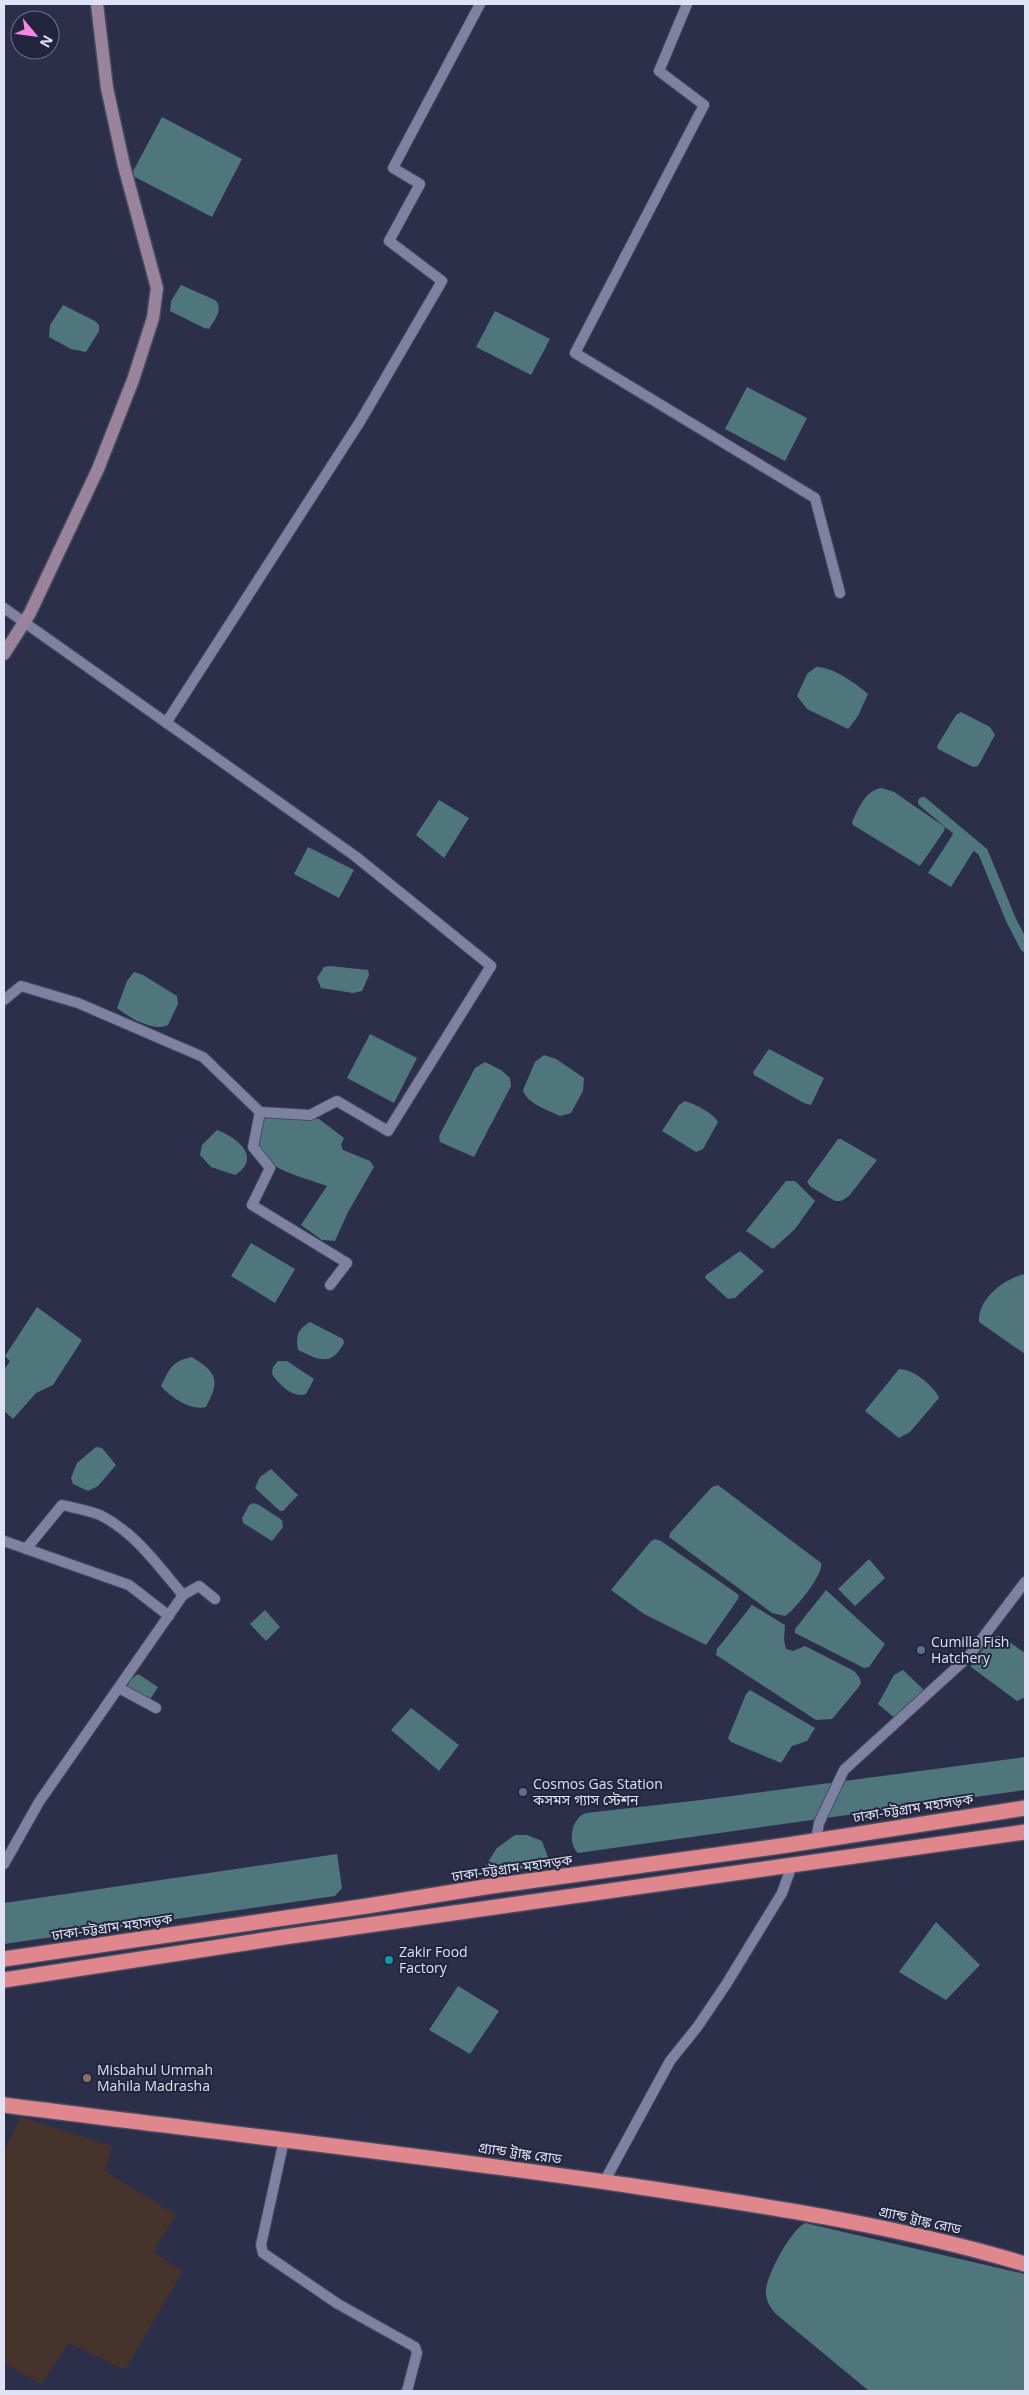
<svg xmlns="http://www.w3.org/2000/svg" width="1029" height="2395" viewBox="0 0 1029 2395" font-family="'Open Sans','Noto Sans Bengali',sans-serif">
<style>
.industrial{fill:#46342c}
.water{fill:#4f767d}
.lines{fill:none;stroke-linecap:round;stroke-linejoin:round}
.canal{stroke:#4f767d;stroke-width:10}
.street-casing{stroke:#494b61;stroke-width:12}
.secondary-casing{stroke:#494b61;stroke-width:15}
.highway-casing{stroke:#494b61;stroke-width:18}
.street{stroke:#7d82a1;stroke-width:10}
.secondary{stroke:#9a849b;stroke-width:12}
.highway{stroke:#df878d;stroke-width:15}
.service-dot{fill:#5c6f8a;stroke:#22253e;stroke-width:2}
.culture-dot{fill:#0f9aa8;stroke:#22253e;stroke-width:2}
.education-dot{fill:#8d6e63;stroke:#22253e;stroke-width:2}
.labels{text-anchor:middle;stroke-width:4;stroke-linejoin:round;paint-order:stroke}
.poi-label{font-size:14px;fill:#dfe2f4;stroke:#22253e;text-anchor:start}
.street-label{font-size:14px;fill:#dfe2f4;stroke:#22253e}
</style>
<rect width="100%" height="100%" fill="#2b2f49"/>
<polygon class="industrial" points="21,2117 112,2146 105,2171 176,2215 153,2252 183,2271 125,2370 69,2343 41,2384 4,2363 4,2143 6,2147"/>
<g class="water">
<polygon points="162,117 242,159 212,217 131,175"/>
<path d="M181,285L215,300C224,308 215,320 209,329L204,328L170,311L171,301Z"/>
<polygon points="63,305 95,321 99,325 99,331 86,352 71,349 49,337 50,325"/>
<polygon points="495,311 550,339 531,375 476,347"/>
<polygon points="747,387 807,418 785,461 725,429"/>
<path d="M816,667C831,666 857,684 868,694L858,716L848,729L807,709L797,696L807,674Z"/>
<polygon points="961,712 990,727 995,735 978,766 973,767 938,749 937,746 956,715"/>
<path d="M882,788L894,792L945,827L944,831L920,866L853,825L852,822C859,808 865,790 882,788Z"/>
<polygon points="439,800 469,818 444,858 416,835"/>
<polygon points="956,833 976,847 951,887 928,873 953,834"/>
<polygon points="308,847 354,870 339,898 294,874"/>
<polygon points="330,966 368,970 369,975 362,991 353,993 321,988 317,978 324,967"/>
<path d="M134,972L143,975L177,996L178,1004L168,1025C153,1032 130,1018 117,1008L127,981Z"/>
<polygon points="370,1034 417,1058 394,1103 347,1078"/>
<polygon points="769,1049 824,1078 811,1105 804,1103 754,1075 753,1072"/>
<path d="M544,1055L556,1059L584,1078L583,1091L571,1113L560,1116C548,1110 527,1104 523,1090L535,1062Z"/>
<polygon points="485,1062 501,1070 510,1078 511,1086 474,1157 440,1142 439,1136 475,1068"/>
<path d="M685,1101C695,1104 713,1113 718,1122L703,1149L696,1152L662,1131L679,1105Z"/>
<path d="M265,1116L319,1119L344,1138L341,1145L343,1150L370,1161L374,1167L348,1212L335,1241L322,1240L301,1225L327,1186C307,1178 259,1169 258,1143C258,1135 263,1124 265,1116Z"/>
<path d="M217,1130C236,1137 263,1157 235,1175L211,1167L200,1155L202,1145Z"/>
<polygon points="838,1139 841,1139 877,1160 849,1196 841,1201 835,1201 811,1187 807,1182"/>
<polygon points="786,1181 795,1181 815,1201 795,1229 773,1249 746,1231"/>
<polygon points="251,1243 295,1269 275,1303 231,1276"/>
<polygon points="740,1251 764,1271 735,1298 728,1299 705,1278 706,1275"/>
<path d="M1025,1274V1354L979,1322C977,1299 1005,1278 1025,1274Z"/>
<polygon points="37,1307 82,1340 53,1385 36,1393 13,1419 4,1411 4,1370 10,1361 5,1356"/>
<path d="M310,1322L343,1339L344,1343C331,1367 319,1360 298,1350C296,1335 297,1330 310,1322Z"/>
<path d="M192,1357C218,1373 220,1381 206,1407C191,1411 170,1397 161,1386C170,1368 172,1361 192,1357Z"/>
<path d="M278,1361H287L314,1379L306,1394C293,1399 279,1384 272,1374L273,1367Z"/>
<path d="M899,1369C913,1369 934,1386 939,1398L910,1432L899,1438L865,1411Z"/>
<polygon points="96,1447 102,1448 116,1465 98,1486 88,1491 73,1484 71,1478 77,1463"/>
<polygon points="271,1469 298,1495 283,1511 280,1511 255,1488 260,1477"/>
<path d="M718,1485L821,1563C824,1574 795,1610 785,1616L772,1613L669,1537L670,1533L712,1487Z"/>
<polygon points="253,1503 259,1505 282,1520 283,1527 272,1541 243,1523 242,1518 249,1505"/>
<polygon points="655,1539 661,1541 739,1595 738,1599 706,1645 644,1614 611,1590 651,1541"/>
<polygon points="869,1559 885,1578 855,1606 838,1589"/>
<polygon points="826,1590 885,1644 869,1667 864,1668 795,1633 795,1629"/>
<polygon points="752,1605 785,1625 784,1640 786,1649 793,1651 805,1646 854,1671 859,1677 861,1683 858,1688 832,1719 816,1720 716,1655 717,1649"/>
<polygon points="265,1610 280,1627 266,1641 250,1624"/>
<polygon points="997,1636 1001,1636 1025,1653 1025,1697 1017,1701 971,1667 972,1663 991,1639"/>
<polygon points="903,1670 924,1690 896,1719 878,1704 894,1675"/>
<polygon points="138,1674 158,1687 149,1701 127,1687 131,1679"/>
<polygon points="750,1690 815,1728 807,1741 792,1746 781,1763 731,1742 728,1738 746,1694"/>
<polygon points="411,1708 459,1745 439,1771 391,1730"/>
<path d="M1025,1757V1790L578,1853C567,1843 571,1818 586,1813L701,1800Z"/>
<polygon points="515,1835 527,1835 542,1841 551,1865 480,1874 497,1848"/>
<polygon points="337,1854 342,1888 335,1896 4,1944 4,1903"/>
<polygon points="936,1922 980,1965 946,2000 899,1972"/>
<polygon points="458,1986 499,2011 470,2054 429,2030"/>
<path d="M805,2223L1025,2274V2391H869L776,2314C770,2307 765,2300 766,2290C767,2274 791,2230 805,2223Z"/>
</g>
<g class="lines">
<polyline class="canal" points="923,802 983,852 1011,920 1025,947"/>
<defs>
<g id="street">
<polyline points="687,4 659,71 704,105 575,353 815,498 840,593"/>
<polyline points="4,608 355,856 491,966 388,1131 337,1101 310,1115 260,1112 203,1057 78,1003 21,986 4,1000"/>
<polyline points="166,723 361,420 442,281 389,241 420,184 393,168 480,4"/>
<polyline points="260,1112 253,1147 270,1168 252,1205 347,1263 330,1285"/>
<polyline points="4,1541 129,1585 169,1616"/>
<path d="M26,1549L62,1505C75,1508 88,1510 100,1515C136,1533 158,1566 183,1595"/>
<polyline points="119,1688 156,1708"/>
<polyline points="816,1840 819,1823 844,1770 968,1657 1025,1582"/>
<polyline points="4,1864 39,1802 183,1595 199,1586 215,1599"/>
<polyline points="284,2140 261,2245 263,2253 338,2304 415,2347 417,2353 407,2391"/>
<polyline points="604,2182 670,2061 698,2026 727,1983 782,1893 792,1865"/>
</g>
<polyline id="secondary" points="4,654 30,613 98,469 133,380 153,318 157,288 124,166 107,88 97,4"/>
<g id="highway">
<polyline points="4,1959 367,1906 485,1887 788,1845 1025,1808"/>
<polyline points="4,1980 284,1937 1025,1832"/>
<path d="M4,2105C213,2132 424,2155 633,2186C765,2206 897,2225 1025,2264"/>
</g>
</defs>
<use href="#street" class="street-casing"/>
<use href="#secondary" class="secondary-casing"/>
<use href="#highway" class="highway-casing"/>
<use href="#street" class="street"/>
<use href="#secondary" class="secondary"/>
<use href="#highway" class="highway"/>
</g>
<g class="service-dot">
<circle cx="921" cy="1650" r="5"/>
<circle cx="523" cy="1792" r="5"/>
</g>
<circle class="culture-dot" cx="389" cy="1960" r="5"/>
<circle class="education-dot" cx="87" cy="2078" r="5"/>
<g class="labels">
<g class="poi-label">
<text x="931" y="1647">Cumilla Fish<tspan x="931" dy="16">Hatchery</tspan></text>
<text x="533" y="1789">Cosmos Gas Station<tspan x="533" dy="16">কসমস গ্যাস স্টেশন</tspan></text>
<text x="399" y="1957">Zakir Food<tspan x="399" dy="16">Factory</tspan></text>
<text x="97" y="2075">Misbahul Ummah<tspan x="97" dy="16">Mahila Madrasha</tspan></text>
</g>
<g class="street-label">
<text transform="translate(913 1808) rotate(-9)" y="5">ঢাকা-চট্টগ্রাম মহাসড়ক</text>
<text transform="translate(512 1868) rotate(-8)" y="5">ঢাকা-চট্টগ্রাম মহাসড়ক</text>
<text transform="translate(112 1927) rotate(-8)" y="5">ঢাকা-চট্টগ্রাম মহাসড়ক</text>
<text transform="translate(520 2153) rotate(8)" y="5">গ্র্যান্ড ট্রাঙ্ক রোড</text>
<text transform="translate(920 2220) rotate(13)" y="5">গ্র্যান্ড ট্রাঙ্ক রোড</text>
</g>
</g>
<rect width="1029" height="2395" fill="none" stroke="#dfe2f4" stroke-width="10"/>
<g transform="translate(35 35) rotate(119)"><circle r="24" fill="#22253e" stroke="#6e7187"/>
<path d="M0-4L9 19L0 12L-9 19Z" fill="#f987e8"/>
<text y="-8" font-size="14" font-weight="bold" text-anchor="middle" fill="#dfe2f4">N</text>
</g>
</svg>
